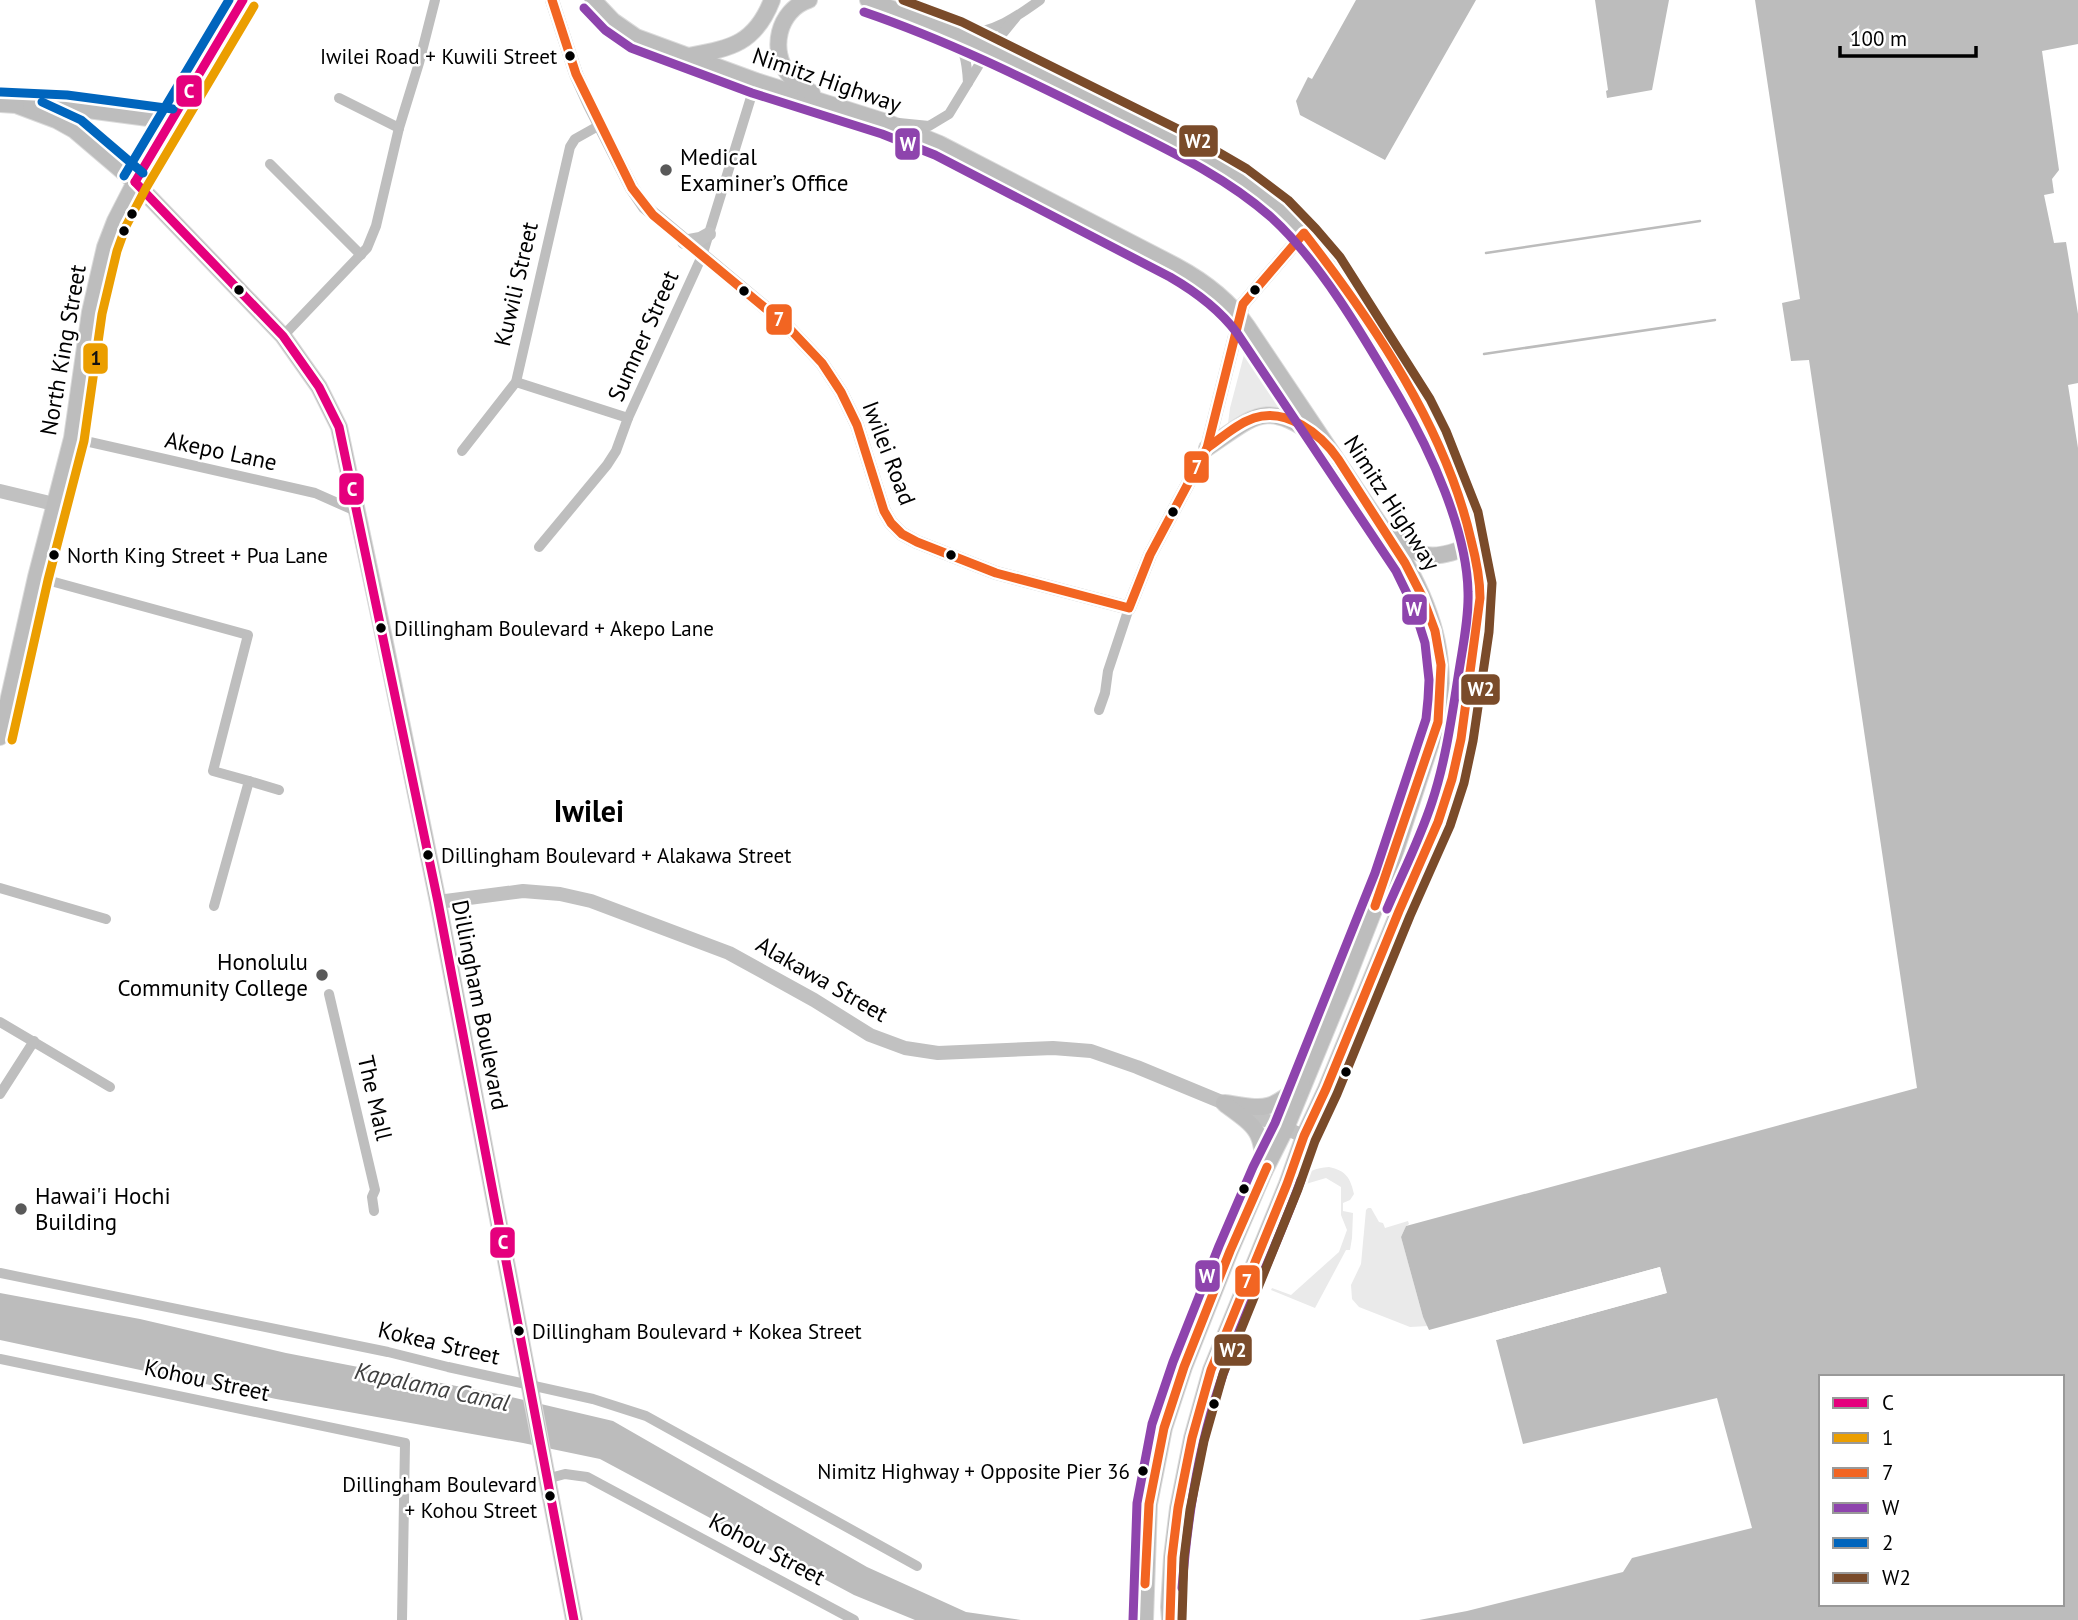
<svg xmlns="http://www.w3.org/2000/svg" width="2078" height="1620" viewBox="0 0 2078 1620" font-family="'PT Sans',sans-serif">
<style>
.green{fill:#eaeaea}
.water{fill:#bcbcbc;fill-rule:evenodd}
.pier{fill:#fff}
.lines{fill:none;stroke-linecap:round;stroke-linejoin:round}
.stream{stroke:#bcbcbc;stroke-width:2.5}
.primary-casing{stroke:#dbdbdb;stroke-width:18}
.street{stroke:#bebebe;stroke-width:10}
.secondary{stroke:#c1c1c1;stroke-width:14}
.primary{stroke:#bdbdbd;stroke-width:16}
.bus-1-casing{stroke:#fff;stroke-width:14}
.bus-2-casing{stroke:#fff;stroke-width:14}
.bus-3-casing{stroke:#fff;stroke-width:14}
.bus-4-casing{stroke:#fff;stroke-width:14}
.bus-5-casing{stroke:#fff;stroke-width:14}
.bus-6-casing{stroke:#fff;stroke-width:14}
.bus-1{stroke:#e5007d;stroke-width:9}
.bus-2{stroke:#eb9e00;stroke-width:9}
.bus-3{stroke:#f26522;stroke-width:9}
.bus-4{stroke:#8e44ad;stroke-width:9}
.bus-5{stroke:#0065bd;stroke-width:9}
.bus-6{stroke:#7a4b2a;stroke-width:9}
.bus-dot{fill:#000;stroke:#fff;stroke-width:2.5}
.poi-dot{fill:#595959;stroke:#fff;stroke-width:2.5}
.labels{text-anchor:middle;stroke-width:5;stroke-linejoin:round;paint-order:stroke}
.bus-label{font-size:21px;fill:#000;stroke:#fff;text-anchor:start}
.street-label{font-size:23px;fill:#000;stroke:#fff}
.poi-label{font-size:23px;fill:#000;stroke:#fff;text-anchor:start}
.water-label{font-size:24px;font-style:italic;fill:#404040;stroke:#fff}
.district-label{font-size:30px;font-weight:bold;fill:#000;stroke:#fff}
.line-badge{stroke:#fff;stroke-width:2.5}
.badge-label{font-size:19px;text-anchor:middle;font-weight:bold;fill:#fff}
.pale-badge-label{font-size:19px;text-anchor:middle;font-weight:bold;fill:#111}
</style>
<rect width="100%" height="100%" fill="#fff"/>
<g class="green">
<polygon points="1245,351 1290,415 1227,431 1230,408"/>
<path d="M1329,1167C1346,1171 1350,1177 1354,1194L1350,1200L1343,1203V1211L1353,1213L1352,1238L1350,1250H1346L1315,1308L1271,1290L1272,1288L1291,1295L1339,1252L1347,1230L1341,1215V1187L1326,1178L1299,1186L1298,1182C1308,1171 1315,1168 1329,1167Z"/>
<polygon points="1368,1208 1371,1208 1379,1222 1383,1223 1385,1228 1408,1221 1409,1224 1406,1226 1401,1237 1423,1317 1428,1326 1410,1327 1359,1307 1352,1299 1351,1285 1361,1264 1366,1210"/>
</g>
<g class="water">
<polygon points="1356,0 1476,0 1385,160 1300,115 1296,101 1308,77 1312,79"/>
<polygon points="1595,0 1669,0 1652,90 1607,98 1606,91 1608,90"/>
<path d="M1755,0H2078V44L2042,51L2059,170L2052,179L2054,193L2044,195L2054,243L2066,242L2078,314V383L2068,385L2078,448V1620H1419L1467,1611L1623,1572L1632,1558L1752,1528L1717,1398L1523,1444L1496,1340L1666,1293L1660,1267L1429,1330L1423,1317L1401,1237L1406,1226L1917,1088L1809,360L1791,361L1782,303L1800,299ZM1821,1377H2062V1604H1821Z"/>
<polygon points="0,1293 140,1319 286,1353 503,1395 613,1421 867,1567 966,1612 1021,1620 915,1620 854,1595 600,1459 523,1443 276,1399 0,1340"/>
</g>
<polygon class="pier" points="1660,1267 1667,1293 1496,1340 1495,1337 1662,1291 1657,1271 1489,1317 1488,1314"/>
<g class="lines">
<g class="stream">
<polyline points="1486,253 1700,221"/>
<polyline points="1484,354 1715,320"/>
</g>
<defs>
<g id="primary">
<path d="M593,0L613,21L636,37L756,81L886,122L940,144L1176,266C1204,281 1229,300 1247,326L1407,565C1436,618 1447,662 1438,722L1387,877L1344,987L1286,1128L1264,1172L1230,1251L1184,1367L1164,1428L1149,1504L1145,1620"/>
<path d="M809,0C778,10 769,51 789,75C795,83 804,87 812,93"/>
<polyline points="868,0 957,33 1122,114 1174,141 1241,180 1279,209 1307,237 1330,264 1419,405 1435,436 1455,485 1466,516 1475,556 1480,585 1477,630 1461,739 1452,779 1438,822 1399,911 1326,1089 1304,1136 1287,1184 1211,1370 1192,1438 1178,1508 1172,1557 1169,1607 1170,1620"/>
<path d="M689,56C731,48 755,44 772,0"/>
<polyline points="0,104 16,105 56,120 74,130 135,182 283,336 319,387 339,427 384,638 438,902 574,1620"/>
<polyline points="31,106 65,107 171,121"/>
<path d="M1207,448C1257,415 1264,399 1319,438"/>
<path d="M1395,536C1422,563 1440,558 1473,545"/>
<polyline points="0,737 36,577 72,438 90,312 105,247 115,221 135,182 243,0"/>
<path d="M1224,1103C1267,1109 1267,1112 1302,1085"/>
<path d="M1226,1105C1259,1129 1262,1131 1264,1172"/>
</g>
</defs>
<use href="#primary" class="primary-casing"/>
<g class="street">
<path d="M948,32C965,44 967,63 968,83"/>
<path d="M964,33C992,34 1018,16 1040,0"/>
<polyline points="339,98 399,128"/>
<polyline points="899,123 929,126 949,114 985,55 1016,17"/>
<polyline points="270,164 361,255"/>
<polyline points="283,336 367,248 376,226 399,128 419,63 435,0"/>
<polyline points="516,382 628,418"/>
<polyline points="72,438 315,493 358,512"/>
<polyline points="462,451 516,382 570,147 575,139 600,125"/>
<polyline points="539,547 607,465 616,451 628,418 702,256 756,81"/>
<polyline points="36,577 248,635 213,771 249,781 214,906"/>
<polyline points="1099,710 1105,693 1108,671 1129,608"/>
<polyline points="249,781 279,790"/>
<polyline points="0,888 106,919"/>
<polyline points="329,994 375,1190 372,1197 374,1211"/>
<polyline points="0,1022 110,1087"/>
<polyline points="0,1094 34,1041"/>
<polyline points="0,1273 388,1352 448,1367 593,1399 646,1416 917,1566"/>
<polyline points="0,1359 405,1443 402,1620"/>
<polyline points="546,1479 565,1474 587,1477 854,1620"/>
</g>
<g class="secondary">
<polyline points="552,0 576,74 590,105 632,188 645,207 788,327 822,363 841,392 857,425 884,511 891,523 902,534 917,542 996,573 1129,608 1150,555 1207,448 1243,304 1304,233"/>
<polyline points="684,242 700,239 709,234"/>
<polyline points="0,491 54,504"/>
<polyline points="438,902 523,891 560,894 591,901 729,953 814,1000 870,1035 905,1048 938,1053 1053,1048 1091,1051 1137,1067 1304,1136"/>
</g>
<use href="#primary" class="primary"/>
<defs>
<g id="bus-1">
<polyline points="135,182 283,336 319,387 339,427 438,902 574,1620"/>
<polyline points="135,182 243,0"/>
</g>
<polyline id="bus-2" points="12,740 48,580 84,441 102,314 117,251 126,226 146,188 254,6"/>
<g id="bus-3">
<path d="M552,0L576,74L632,188L653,215L788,327L822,363L841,392L857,425L884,511L891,523L902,534L917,542L996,573L1129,608L1150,555L1207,448L1243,304L1304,233C1373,322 1446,429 1471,540C1476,559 1480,578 1480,598L1461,739L1452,779L1438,822L1399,911L1326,1089L1304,1136L1287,1184L1211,1370L1192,1438L1178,1508L1172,1557L1170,1620"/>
<path d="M1207,448C1222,438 1236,424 1254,418C1286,407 1321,434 1338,459L1405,563L1422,596L1435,631L1441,665L1438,722L1375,906"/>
<polyline points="1145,1584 1149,1504 1164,1428 1184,1367 1230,1251 1267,1167"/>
</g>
<g id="bus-4">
<path d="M584,8L605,30L631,48L752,93L882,134L935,155L1170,277C1196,292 1219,309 1237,333L1396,571L1414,608L1425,643L1429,680L1428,699L1426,719L1375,873L1275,1123L1253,1167L1219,1246L1173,1362L1152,1424L1137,1503L1133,1620"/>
<path d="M864,12C949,41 1029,81 1110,121C1166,149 1225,176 1272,218C1322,264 1365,339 1399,397C1430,450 1467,530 1468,592C1469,618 1463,645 1459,671C1452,715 1446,760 1432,802C1420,839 1402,874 1387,909"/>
<path d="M1182,1588C1187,1524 1196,1460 1215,1399C1238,1324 1274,1254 1301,1180"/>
</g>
<g id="bus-5">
<polyline points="1,92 67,95 173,109"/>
<polyline points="42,102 81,120 143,173"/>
<polyline points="124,176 229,0"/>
</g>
<polyline id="bus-6" points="903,0 962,22 1180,130 1247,169 1288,200 1316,229 1340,257 1430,399 1446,431 1478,512 1492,583 1489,632 1473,741 1464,783 1450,826 1410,916 1337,1094 1315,1141 1298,1189 1223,1374 1204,1441 1190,1510 1184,1558 1182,1619"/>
</defs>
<use href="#bus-1" class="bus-1-casing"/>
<use href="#bus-2" class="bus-2-casing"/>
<use href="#bus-3" class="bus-3-casing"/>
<use href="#bus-4" class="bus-4-casing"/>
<use href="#bus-5" class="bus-5-casing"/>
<use href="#bus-6" class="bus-6-casing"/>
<use href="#bus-1" class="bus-1"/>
<use href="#bus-2" class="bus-2"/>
<use href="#bus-3" class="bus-3"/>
<use href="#bus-4" class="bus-4"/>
<use href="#bus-5" class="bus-5"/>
<use href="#bus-6" class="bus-6"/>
</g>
<g class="bus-dot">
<circle cx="570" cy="56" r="6"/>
<circle cx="132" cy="214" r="6"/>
<circle cx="124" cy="231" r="6"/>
<circle cx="239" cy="290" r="6"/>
<circle cx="1255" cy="290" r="6"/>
<circle cx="744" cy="291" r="6"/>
<circle cx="1173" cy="512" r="6"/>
<circle cx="54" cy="555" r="6"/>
<circle cx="951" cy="555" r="6"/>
<circle cx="381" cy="628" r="6"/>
<circle cx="428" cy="855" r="6"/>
<circle cx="1346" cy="1072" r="6"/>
<circle cx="1244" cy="1189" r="6"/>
<circle cx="519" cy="1331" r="6"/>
<circle cx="1214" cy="1404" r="6"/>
<circle cx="1143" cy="1471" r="6"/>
<circle cx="550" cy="1496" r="6"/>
</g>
<g class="poi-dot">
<circle cx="666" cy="170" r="7"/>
<circle cx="322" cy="975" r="7"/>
<circle cx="21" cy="1209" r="7"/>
</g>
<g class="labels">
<g class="bus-label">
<text x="557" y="64" text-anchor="end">Iwilei Road + Kuwili Street</text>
<text x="67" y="563">North King Street + Pua Lane</text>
<text x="394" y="636">Dillingham Boulevard + Akepo Lane</text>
<text x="441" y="863">Dillingham Boulevard + Alakawa Street</text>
<text x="532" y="1339">Dillingham Boulevard + Kokea Street</text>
<text x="1130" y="1479" text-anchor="end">Nimitz Highway + Opposite Pier 36</text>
<text x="537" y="1492" text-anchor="end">Dillingham Boulevard<tspan x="537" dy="26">+ Kohou Street</tspan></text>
</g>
<g class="street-label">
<text transform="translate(827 80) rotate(19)" y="8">Nimitz Highway</text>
<text transform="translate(516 284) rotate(-77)" y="8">Kuwili Street</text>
<text transform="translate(643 336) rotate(-66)" y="8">Sumner Street</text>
<text transform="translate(63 350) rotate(-80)" y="8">North King Street</text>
<text transform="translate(221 451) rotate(12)" y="8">Akepo Lane</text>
<text transform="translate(889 453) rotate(69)" y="8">Iwilei Road</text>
<text transform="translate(1392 503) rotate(57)" y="8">Nimitz Highway</text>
<text transform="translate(822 979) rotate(30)" y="8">Alakawa Street</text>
<text transform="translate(480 1005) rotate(79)" y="8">Dillingham Boulevard</text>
<text transform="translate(375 1098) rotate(77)" y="8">The Mall</text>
<text transform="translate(439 1343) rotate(13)" y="8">Kokea Street</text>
<text transform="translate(207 1380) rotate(12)" y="8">Kohou Street</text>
<text transform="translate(767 1549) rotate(28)" y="8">Kohou Street</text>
</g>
<g class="poi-label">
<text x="680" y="165">Medical<tspan x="680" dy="26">Examiner’s Office</tspan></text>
<text x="308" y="970" text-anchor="end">Honolulu<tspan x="308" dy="26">Community College</tspan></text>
<text x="35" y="1204">Hawai'i Hochi<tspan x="35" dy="26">Building</tspan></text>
</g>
<g class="water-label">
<text transform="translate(432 1387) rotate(12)" y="8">Kapalama Canal</text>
</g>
<g class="district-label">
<text x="589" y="822">Iwilei</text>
</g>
</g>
<g class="line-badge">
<rect x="175" y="74" width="28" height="34" rx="7" fill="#e5007d"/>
<rect x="1178" y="124" width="41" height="34" rx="7" fill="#7a4b2a"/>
<rect x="894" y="127" width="27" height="34" rx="7" fill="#8e44ad"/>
<rect x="765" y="303" width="28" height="33" rx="7" fill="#f26522"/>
<rect x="82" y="342" width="27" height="33" rx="7" fill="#eb9e00"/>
<rect x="1183" y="450" width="27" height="34" rx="7" fill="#f26522"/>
<rect x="338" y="472" width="27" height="34" rx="7" fill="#e5007d"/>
<rect x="1401" y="593" width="27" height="33" rx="7" fill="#8e44ad"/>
<rect x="1460" y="673" width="41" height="33" rx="7" fill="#7a4b2a"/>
<rect x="489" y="1226" width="27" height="33" rx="7" fill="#e5007d"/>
<rect x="1194" y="1259" width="27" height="34" rx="7" fill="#8e44ad"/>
<rect x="1234" y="1264" width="27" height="34" rx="7" fill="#f26522"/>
<rect x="1213" y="1333" width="40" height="34" rx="7" fill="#7a4b2a"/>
</g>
<g class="badge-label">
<text x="189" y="98">C</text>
<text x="1198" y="148">W2</text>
<text x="908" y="151">W</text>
<text x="779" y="326">7</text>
<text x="1197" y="474">7</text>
<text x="352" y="496">C</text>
<text x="1414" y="616">W</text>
<text x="1481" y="696">W2</text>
<text x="503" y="1249">C</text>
<text x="1207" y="1283">W</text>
<text x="1247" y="1288">7</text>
<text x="1233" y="1357">W2</text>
</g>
<g class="pale-badge-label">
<text x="96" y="365">1</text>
</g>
<rect x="1819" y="1375" width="245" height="231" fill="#ffffff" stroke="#999999" stroke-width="2"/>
<rect x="1833" y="1398" width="35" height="10" fill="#e5007d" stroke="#999999" stroke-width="2"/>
<text x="1882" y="1410" font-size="21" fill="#000000">C</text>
<rect x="1833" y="1433" width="35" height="10" fill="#eb9e00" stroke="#999999" stroke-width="2"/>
<text x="1882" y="1445" font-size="21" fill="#000000">1</text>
<rect x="1833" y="1468" width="35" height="10" fill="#f26522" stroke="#999999" stroke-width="2"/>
<text x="1882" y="1480" font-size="21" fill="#000000">7</text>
<rect x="1833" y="1503" width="35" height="10" fill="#8e44ad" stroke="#999999" stroke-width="2"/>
<text x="1882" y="1515" font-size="21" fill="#000000">W</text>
<rect x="1833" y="1538" width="35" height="10" fill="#0065bd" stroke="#999999" stroke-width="2"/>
<text x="1882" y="1550" font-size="21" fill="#000000">2</text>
<rect x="1833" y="1573" width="35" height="10" fill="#7a4b2a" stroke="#999999" stroke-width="2"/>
<text x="1882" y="1585" font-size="21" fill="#000000">W2</text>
<path d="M1840 46v10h136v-10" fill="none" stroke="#000000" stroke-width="3.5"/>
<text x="1850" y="46" font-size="21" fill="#000000" stroke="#ffffff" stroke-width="5" paint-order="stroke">100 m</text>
</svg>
